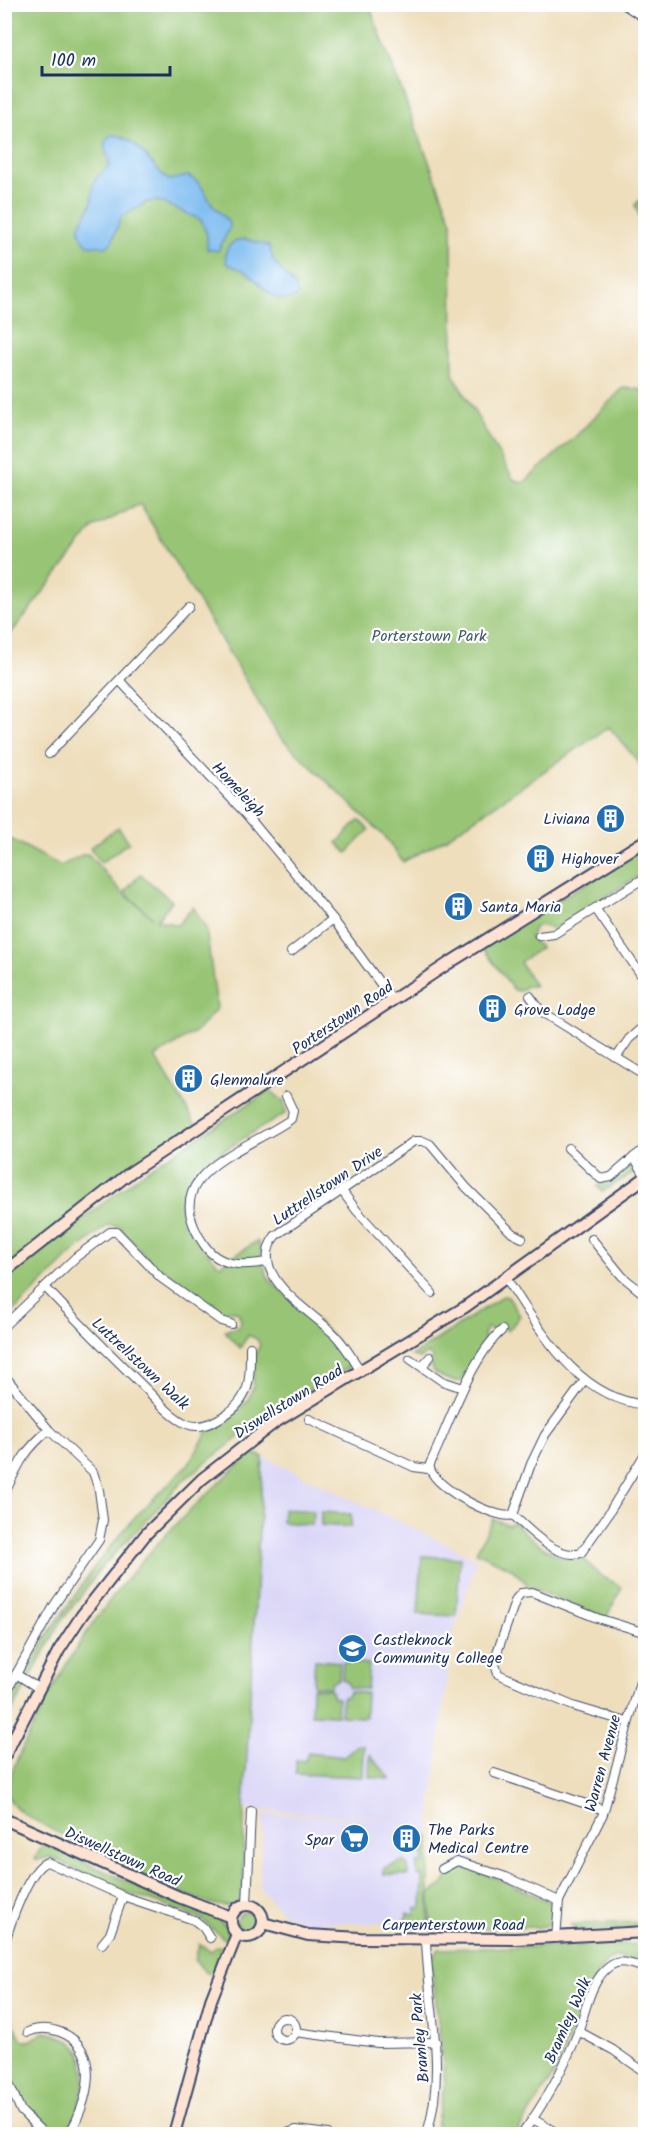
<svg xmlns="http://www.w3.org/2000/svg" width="650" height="2139" viewBox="0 0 650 2139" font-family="Kalam,sans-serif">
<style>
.built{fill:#dad6f7}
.green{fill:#98c574;stroke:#5a7a69;stroke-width:1.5}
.water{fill:#7cbbf0;stroke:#4c75a7;stroke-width:1.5}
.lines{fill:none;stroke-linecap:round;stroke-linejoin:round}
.street-casing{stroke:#3b496c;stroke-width:10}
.secondary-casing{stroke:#3b496c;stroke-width:14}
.street{stroke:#fff;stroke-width:8}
.secondary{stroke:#fee3d2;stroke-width:10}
.labels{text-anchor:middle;stroke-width:4.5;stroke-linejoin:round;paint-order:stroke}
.park-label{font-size:16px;fill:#405c65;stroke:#fff}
.street-label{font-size:16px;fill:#1b2f5e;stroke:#fff}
.poi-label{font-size:16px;fill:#1b2f5e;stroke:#fff;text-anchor:start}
</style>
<rect width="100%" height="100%" fill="#fff"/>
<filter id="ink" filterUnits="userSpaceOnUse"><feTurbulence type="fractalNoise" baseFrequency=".0167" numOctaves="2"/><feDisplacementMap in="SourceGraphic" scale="12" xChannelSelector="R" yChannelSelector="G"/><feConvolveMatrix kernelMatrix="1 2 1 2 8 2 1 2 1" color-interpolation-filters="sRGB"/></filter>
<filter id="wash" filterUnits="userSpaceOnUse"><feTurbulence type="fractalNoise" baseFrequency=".008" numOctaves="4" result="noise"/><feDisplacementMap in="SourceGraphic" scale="24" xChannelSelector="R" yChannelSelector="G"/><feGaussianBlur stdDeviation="1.35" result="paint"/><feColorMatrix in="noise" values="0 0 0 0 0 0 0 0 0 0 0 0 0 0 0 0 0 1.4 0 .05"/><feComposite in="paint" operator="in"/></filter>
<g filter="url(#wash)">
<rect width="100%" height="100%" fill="#eedebc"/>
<polygon class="built" points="263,1457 477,1559 452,1637 430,1821 429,1929 406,1924 309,1922 285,1915 259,1887 264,1814 398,1820 244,1809"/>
<g class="green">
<polygon points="30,4 369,5 452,222 453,374 513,479 523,483 576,436 623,388 645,390 645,770 609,727 445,839 403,862 384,836 278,735 140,504 93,528 5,641 4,7"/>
<polygon points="645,195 645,230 635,205"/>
<polygon points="359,820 369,830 347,853 337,843"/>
<polygon points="118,827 129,842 101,863 90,848"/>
<polygon points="5,836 61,866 82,855 88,854 122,892 153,918 125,892 140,874 172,901 157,920 178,925 193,907 206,928 217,1008 198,1030 155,1057 199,1129 131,1172 5,1272"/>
<polygon points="645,847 645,872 555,929 539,925 534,928 530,938 541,948 520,962 535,986 526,986 520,991 514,990 482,947"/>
<path d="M270,1090L284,1102L286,1113C257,1132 177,1168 181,1209C182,1219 190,1230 196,1237C204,1247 210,1258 220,1265L257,1241C265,1253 261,1266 269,1279C291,1303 344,1335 349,1367L271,1412L185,1479L101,1568L61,1622L5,1724V1711L49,1633L95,1566L134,1518L188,1465L210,1428L238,1410L248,1400L253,1387L255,1355L260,1345L257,1339L248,1335L240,1348L225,1331L238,1327L241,1321L239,1314L235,1311L218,1312L153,1265L120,1227L108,1225L75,1251L5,1320V1279L144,1172Z"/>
<polygon points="629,1167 638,1170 602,1192 597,1186 608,1184"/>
<path d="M503,1296L508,1297L520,1316L508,1331L501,1326L494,1330L487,1328L483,1334L486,1343L461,1381C450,1382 434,1376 430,1365L433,1358L428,1353L420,1358L412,1356Z"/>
<path d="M252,1453L263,1457L244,1809L243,1895C240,1901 236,1905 229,1906C202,1910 48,1830 20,1811C14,1806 9,1801 7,1793C10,1769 25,1743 36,1721C88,1611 162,1532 252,1453Z"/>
<polygon points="283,1509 314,1511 312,1525 282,1522"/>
<polygon points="321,1512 351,1514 351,1527 321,1525"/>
<path d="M493,1519L509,1525L514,1522C529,1537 558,1566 582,1557L599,1575L622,1587L606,1618L531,1588L511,1568L476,1552Z"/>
<polygon points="422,1556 460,1558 456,1616 418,1614"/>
<polygon points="315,1660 340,1662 339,1679 332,1682 330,1687 313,1686"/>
<polygon points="343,1662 369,1664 367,1689 349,1688 347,1681 342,1679"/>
<polygon points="312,1688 330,1689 333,1697 338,1698 337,1715 311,1714"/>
<polygon points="349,1692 366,1693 365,1717 341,1716 342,1697 347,1696"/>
<polygon points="358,1745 364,1746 363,1777 296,1774 296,1760 305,1761 308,1753 344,1757"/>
<polygon points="370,1755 391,1779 369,1777"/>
<polygon points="429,1836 429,1928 406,1924 407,1913 415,1914 416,1908 422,1908 423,1876 417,1875 417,1863 423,1863 424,1854 419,1853 420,1844"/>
<polygon points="43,1844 165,1898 217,1918 227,1927 228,1942 200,1918 107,1885 51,1857 37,1860 35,1859"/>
<polygon points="403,1861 408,1865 408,1875 384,1874 384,1868"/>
<polygon points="459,1865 494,1877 553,1903 552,1920 546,1926 538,1927 431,1929 430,1894 444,1884 453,1867"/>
<circle cx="246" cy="1921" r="9"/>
<polygon points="645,1922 645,1929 576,1930 570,1924"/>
<polygon points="199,1944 211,1951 218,1946 226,1948 214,1974 207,1973 195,1961"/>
<polygon points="645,1944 645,1964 617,1957 607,1961 602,1967 586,1997 553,2076 516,2134 434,2134 445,2083 431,1958 439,1949"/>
<path d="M4,2018H11L22,2040L30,2041L45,2032C57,2035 71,2038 78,2049C92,2071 81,2116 63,2134H50C11,2102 5,2066 4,2018Z"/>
</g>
<g class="water">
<path d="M111,135C138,135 150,167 169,180L188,176C205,185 202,191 212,204C218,212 228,217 230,227L218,251L207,249V235L201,220L159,201L147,202L121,217L112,242L106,247L88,245C69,226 87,219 92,201C93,195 92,188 94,181L109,166C110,153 97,146 111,135Z"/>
<path d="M245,239L269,246L274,262L294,285L298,295C277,310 263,285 249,274C243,268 235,268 227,264C222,249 231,240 245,239Z"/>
</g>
</g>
<g filter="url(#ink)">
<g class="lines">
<defs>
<g id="street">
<polyline points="623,4 646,19"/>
<polyline points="120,681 246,814 333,919 393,1001"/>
<polyline points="49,754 189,606"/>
<polyline points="595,908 646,982"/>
<polyline points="539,936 554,934 646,877"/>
<polyline points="291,952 333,919"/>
<polyline points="530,996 541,1011 646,1076"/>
<polyline points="616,1058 629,1039 646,1024"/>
<polyline points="568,1148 601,1179 611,1177 634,1157 646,1177"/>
<polyline points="634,1157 646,1148"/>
<polyline points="342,1191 357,1211 432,1293"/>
<polyline points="592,1239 622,1276 646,1296"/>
<path d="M266,1262C243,1266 220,1267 205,1246C153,1173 245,1152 291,1119L293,1111L286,1096"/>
<path d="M506,1278C541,1330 576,1398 646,1405"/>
<path d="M45,1287C78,1322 111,1355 145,1388C157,1400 171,1417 187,1424C200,1430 214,1422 225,1415C252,1398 250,1376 250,1347"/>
<polyline points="4,1326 76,1257 110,1232 117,1232 161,1278 221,1321 231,1324"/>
<path d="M502,1330C470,1359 449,1424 430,1464C425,1483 496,1521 513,1515L531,1464L545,1435L585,1380"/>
<polyline points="410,1359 442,1381 463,1388"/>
<polyline points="422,1366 430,1357"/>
<path d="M361,1372C353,1359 345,1345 334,1334C310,1310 246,1275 275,1236L414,1141H423L430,1144L466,1187L512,1233L522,1238"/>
<polyline points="4,1375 49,1430 93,1472 99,1490 103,1520 99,1540 55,1604 4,1696"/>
<polyline points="309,1419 414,1467 428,1469"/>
<path d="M4,1495C18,1466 23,1451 49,1430"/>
<path d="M513,1515C529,1530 557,1560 581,1553L607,1516L646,1452"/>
<polyline points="16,1674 38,1688"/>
<polyline points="627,1722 573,1706 498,1674 494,1661 516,1599 521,1593 532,1592 597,1618 646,1633"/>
<polyline points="494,1773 604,1810"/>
<polyline points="442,1869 457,1861 506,1877 559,1901"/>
<polyline points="247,1905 251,1811"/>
<polyline points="556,1938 559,1901 603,1814 646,1660"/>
<path d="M426,1939C428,2008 447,2066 427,2134"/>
<polyline points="102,1944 110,1934 123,1896"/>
<path d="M4,1946C9,1927 29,1867 47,1862L123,1896L194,1920L203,1927L210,1938"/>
<circle cx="285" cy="2029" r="11"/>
<polyline points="578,2031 613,2050 646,2073"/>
<path d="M28,2032C39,2027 49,2028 60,2032C104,2048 87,2105 69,2134"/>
<polyline points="295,2032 378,2043 436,2042"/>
<polyline points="4,2072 21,2111 44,2134"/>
<polyline points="533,2119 559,2134"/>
<polyline points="284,2134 296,2130 328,2134"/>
<path d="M522,2134C544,2104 564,2068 578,2032C586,2011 590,1980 610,1966C621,1958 635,1965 646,1969"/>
</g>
<g id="secondary">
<polyline points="4,1272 131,1172 449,963 646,840"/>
<polyline points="4,1757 59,1650 82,1615 146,1534 202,1479 274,1423 465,1307 646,1177"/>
<polyline points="4,1819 179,1897 231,1917"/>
<circle cx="247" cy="1921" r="16"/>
<polyline points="263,1923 308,1935 360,1938 516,1939 646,1932"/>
<polyline points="174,2134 211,2000 237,1934"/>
</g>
</defs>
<use href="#street" class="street-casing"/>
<use href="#secondary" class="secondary-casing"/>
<use href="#street" class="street"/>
<use href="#secondary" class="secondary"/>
</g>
</g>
<defs>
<symbol id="building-disc" viewBox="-11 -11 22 22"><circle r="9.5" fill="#1f6fb2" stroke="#fff"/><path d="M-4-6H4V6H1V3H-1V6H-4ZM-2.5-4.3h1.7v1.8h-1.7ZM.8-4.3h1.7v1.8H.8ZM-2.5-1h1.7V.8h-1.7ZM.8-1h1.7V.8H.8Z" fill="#fff"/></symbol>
<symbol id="school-disc" viewBox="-11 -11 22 22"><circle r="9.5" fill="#1f6fb2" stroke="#fff"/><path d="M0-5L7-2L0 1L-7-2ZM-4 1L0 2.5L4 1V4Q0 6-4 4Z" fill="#fff"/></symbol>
<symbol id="supermarket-disc" viewBox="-11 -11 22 22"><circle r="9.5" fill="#1f6fb2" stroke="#fff"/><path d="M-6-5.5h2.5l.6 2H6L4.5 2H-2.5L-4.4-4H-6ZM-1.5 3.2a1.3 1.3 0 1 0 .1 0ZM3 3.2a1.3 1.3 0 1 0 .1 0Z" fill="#fff"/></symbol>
</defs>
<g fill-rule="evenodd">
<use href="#building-disc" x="594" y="802" width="33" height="33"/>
<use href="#building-disc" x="524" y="842" width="33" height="33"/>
<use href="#building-disc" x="442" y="890" width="33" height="33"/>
<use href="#building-disc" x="476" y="992" width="33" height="33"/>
<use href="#building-disc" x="172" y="1062" width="33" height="33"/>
<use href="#school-disc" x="336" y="1632" width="33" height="33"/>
<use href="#building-disc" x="390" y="1822" width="33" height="33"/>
<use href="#supermarket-disc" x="338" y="1822" width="33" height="33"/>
</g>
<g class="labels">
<g class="park-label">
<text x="429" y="641">Porterstown Park</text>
</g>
<g class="street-label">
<text transform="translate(239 789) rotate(47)" y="6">Homeleigh</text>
<text transform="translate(342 1017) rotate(-34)" y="6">Porterstown Road</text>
<text transform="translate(327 1185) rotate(-34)" y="6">Luttrellstown Drive</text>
<text transform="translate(141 1363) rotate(43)" y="6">Luttrellstown Walk</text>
<text transform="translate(288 1401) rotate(-32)" y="6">Diswellstown Road</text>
<text transform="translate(602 1763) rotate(-75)" y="6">Warren Avenue</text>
<text transform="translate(123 1856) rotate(24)" y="6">Diswellstown Road</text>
<text x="453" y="1930">Carpenterstown Road</text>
<text transform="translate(567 2020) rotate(-66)" y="6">Bramley Walk</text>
<text transform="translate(419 2038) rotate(-95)" y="6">Bramley Park</text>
</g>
<g class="poi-label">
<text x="590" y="824" text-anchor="end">Liviana</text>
<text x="561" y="864">Highover</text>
<text x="480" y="912">Santa Maria</text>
<text x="514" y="1015">Grove Lodge</text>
<text x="210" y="1085">Glenmalure</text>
<text x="373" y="1645">Castleknock<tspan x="373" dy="18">Community College</tspan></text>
<text x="428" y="1835">The Parks<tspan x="428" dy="18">Medical Centre</tspan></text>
<text x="334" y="1845" text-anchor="end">Spar</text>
</g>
</g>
<rect width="650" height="2139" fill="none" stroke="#fff" stroke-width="24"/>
<path d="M42 66v9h128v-9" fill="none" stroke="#1b2f5e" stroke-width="3"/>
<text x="51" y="66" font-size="18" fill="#1b2f5e" stroke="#ffffff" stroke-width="4.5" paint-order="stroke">100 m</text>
</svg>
